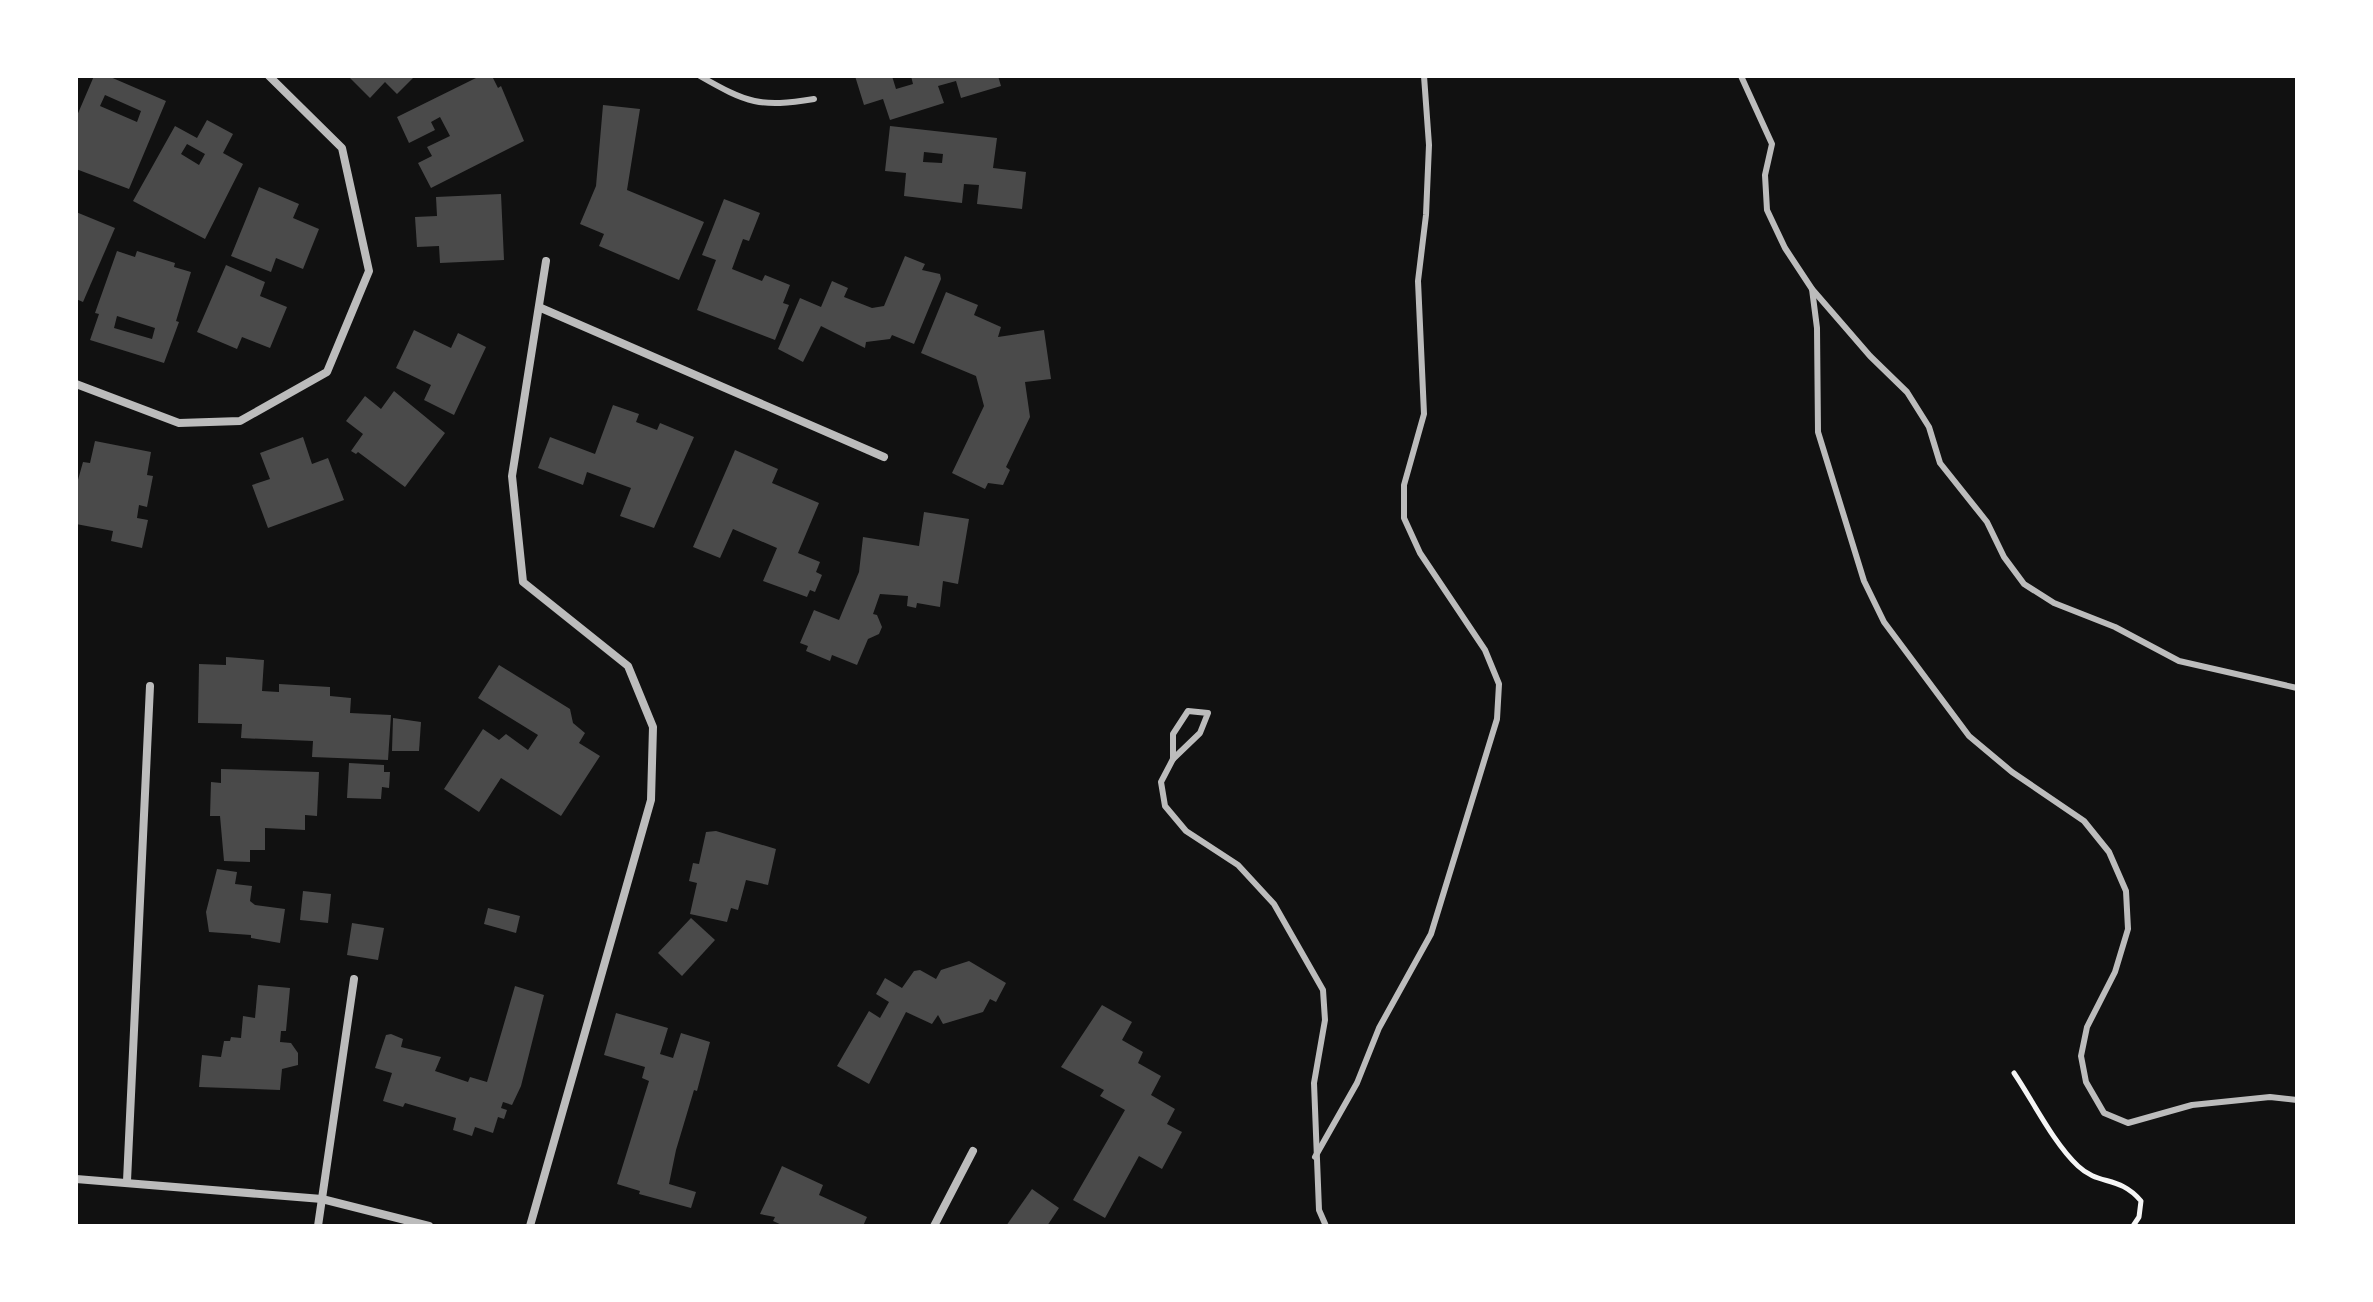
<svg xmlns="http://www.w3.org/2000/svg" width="2373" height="1302" viewBox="0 0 2373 1302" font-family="'Archivo Narrow',sans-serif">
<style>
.building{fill:#4a4a4a;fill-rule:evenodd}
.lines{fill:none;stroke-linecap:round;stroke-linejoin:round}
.path{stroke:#f5f5f5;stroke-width:5}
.service{stroke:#bcbcbc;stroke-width:6}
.minor{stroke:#bcbcbc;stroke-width:8}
</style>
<rect width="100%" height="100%" fill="#111"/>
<g class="building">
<path d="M94,76H108L166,101L129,189L76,169V118ZM105,95L141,111L137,122L100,106Z"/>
<polygon points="348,76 415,76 397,94 385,82 370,98"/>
<polygon points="480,76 492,76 498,88 501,86 524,141 431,188 418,163 432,156 427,147 450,136 440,117 431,122 435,130 409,143 397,117"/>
<polygon points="855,76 892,76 896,89 913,84 911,76 998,76 1001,86 961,98 956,81 938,86 944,103 890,120 883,99 864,105"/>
<polygon points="603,105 640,109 627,190 704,222 679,280 599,246 604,234 580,224 596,186"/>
<path d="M207,120L233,134L223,153L243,164L205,239L133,201L175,126L197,138ZM187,144L205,154L199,165L181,154Z"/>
<path d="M890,126L997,138L993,168L1026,172L1022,209L977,204L979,185L964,184L962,203L904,196L906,173L885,171ZM924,152L943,154L942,163L923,162Z"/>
<polygon points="259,187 299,204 293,218 319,229 303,269 276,258 271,272 231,256"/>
<polygon points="501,194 504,260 440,263 439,246 417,247 415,217 437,216 436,197"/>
<polygon points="724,199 760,213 749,241 743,239 732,269 762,281 765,275 790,285 783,303 789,305 775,340 697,310 716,260 702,255"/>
<polygon points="76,212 115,228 83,302 76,299"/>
<path d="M117,251L135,257L137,251L175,263L174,267L191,272L176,321L179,322L164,363L90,340L99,314L95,313ZM117,316L155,328L152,339L114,328Z"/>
<polygon points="905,256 925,264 922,270 940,274 941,279 914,344 892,335 890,339 866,342 865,348 821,326 803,362 778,349 800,298 821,307 832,281 848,288 844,297 872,308 884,306"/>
<polygon points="226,265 265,282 260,296 287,307 270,348 242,337 237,349 197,332"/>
<polygon points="946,292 978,305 974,315 1001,327 998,337 1044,330 1051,379 1025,382 1030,417 1006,467 1010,470 1003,485 988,483 985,489 952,473 984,406 976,376 921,353"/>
<polygon points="414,330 451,348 458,333 486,347 454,415 424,400 431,385 396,368"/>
<polygon points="394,391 445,433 405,487 358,452 356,454 351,451 363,434 346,421 365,396 381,409"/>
<polygon points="613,405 639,414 636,422 657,430 660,423 694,437 654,528 620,516 631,488 587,472 583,485 538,468 550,437 595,454"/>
<polygon points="303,437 312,464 328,458 344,500 268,528 252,485 270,479 260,453"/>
<polygon points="95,441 151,452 147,475 153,476 147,507 139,505 137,518 148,520 142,548 111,541 113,531 76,524 76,487 83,462 90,463"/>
<polygon points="735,450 778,469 772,483 819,503 798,553 820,562 816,572 822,575 815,592 810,590 807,597 763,581 777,548 733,529 720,558 693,547"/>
<polygon points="924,512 969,519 958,584 943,581 940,607 917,603 916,608 907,606 908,596 880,594 873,614 877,615 882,627 879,634 868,639 857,665 832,655 830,661 806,651 808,646 800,643 814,610 839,620 859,572 863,537 919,546"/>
<polygon points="226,657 264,660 262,691 279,692 279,684 330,687 330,696 351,698 350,713 391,715 388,760 312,757 313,741 241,738 242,724 198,723 199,664 226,665"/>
<polygon points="499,665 570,709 573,723 585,733 579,743 600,756 561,816 501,778 479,812 444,789 483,729 499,740 506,734 528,750 538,735 478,698"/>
<polygon points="393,718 421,722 419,751 392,751"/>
<polygon points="349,763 384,765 384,772 390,772 389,788 382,787 381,799 347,798"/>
<polygon points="221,769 319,772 317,816 305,815 305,830 265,828 265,850 250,850 250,862 224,861 220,816 210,816 211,782 221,783"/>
<polygon points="716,831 776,849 768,885 746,880 738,910 731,908 727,922 690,914 697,883 689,881 693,863 699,864 706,832"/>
<polygon points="217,869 237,872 235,884 252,886 250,901 255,905 285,909 280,943 251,938 251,935 209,932 206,912"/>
<polygon points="303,891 331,894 328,923 300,920"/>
<polygon points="488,908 520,916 516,933 484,924"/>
<polygon points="691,918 715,940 682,976 658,953"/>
<polygon points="352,923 384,928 378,960 347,955"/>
<polygon points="969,961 1006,983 996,1002 990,999 983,1012 943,1024 938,1015 932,1024 906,1012 869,1084 837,1066 869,1011 880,1018 889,1002 876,994 885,978 902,988 914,971 920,970 936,979 941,970"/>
<polygon points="258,985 290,988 286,1031 281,1031 280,1042 291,1043 298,1053 298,1065 282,1069 280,1090 199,1087 202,1055 221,1057 224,1041 230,1041 231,1037 241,1038 243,1016 255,1018"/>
<polygon points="515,986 544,995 521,1086 512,1105 503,1102 501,1108 507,1110 504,1119 498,1117 493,1133 475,1127 472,1136 453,1130 456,1118 405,1103 403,1107 383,1101 392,1073 375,1068 386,1035 391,1034 403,1039 401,1047 441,1057 435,1071 468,1082 470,1077 487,1082"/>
<polygon points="1102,1005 1132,1022 1122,1040 1143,1052 1138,1063 1161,1076 1151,1095 1175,1109 1167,1124 1182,1132 1162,1169 1139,1156 1105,1218 1073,1200 1125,1110 1100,1096 1104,1090 1061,1067"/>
<polygon points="616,1013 668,1028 660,1054 673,1058 681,1033 710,1042 697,1091 694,1090 676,1150 669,1184 696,1192 691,1208 639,1194 640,1191 617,1184 649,1081 642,1078 645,1067 604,1055"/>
<polygon points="782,1166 823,1185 819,1195 867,1217 863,1226 784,1226 773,1221 775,1217 760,1214"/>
<polygon points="1032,1189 1059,1208 1047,1226 1006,1226"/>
</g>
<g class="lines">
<path class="path" d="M2014,1073C2033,1101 2054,1144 2078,1166C2099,1186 2119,1175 2141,1201L2139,1217L2133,1226"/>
<g class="service">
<path d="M700,76C747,103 760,108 814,99"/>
<polyline points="1741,76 1772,144 1765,175 1767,210 1785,248 1812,289 1870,356 1907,392 1929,427 1940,463 1987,522 2004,557 2024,584 2054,603 2115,627 2179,661 2297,688"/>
<polyline points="1812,289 1817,328 1818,432 1864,581 1884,622 1969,736 2012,772 2084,821 2109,852 2126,891 2128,929 2115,972 2087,1027 2081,1056 2086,1082 2104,1113 2128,1123 2192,1105 2270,1097 2297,1100"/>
<polygon points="1188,711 1208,713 1200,733 1173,759 1173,734"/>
<polyline points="1173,759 1161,782 1165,806 1186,831 1238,865 1274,904 1323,990 1325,1020 1314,1083 1319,1210 1326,1226"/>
<polyline points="1315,1157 1357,1083 1379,1028 1431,934 1497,719 1499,684 1485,650 1420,553 1404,518 1404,485 1424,414 1418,281 1426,215 1429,145 1424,76"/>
</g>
<g class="minor">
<polyline points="541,308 884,457"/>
<polyline points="76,384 179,423 240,421 327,372 369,271 342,148 269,76"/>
<polyline points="76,1179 322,1199 429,1226"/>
<polyline points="127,1181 150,686"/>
<polyline points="318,1226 354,979"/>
<polyline points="530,1226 651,800 653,727 628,666 523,582 512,476 546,261"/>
<polyline points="934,1226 973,1151"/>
</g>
</g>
<rect width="2373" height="1302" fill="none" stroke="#ffffff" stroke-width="156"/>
</svg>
